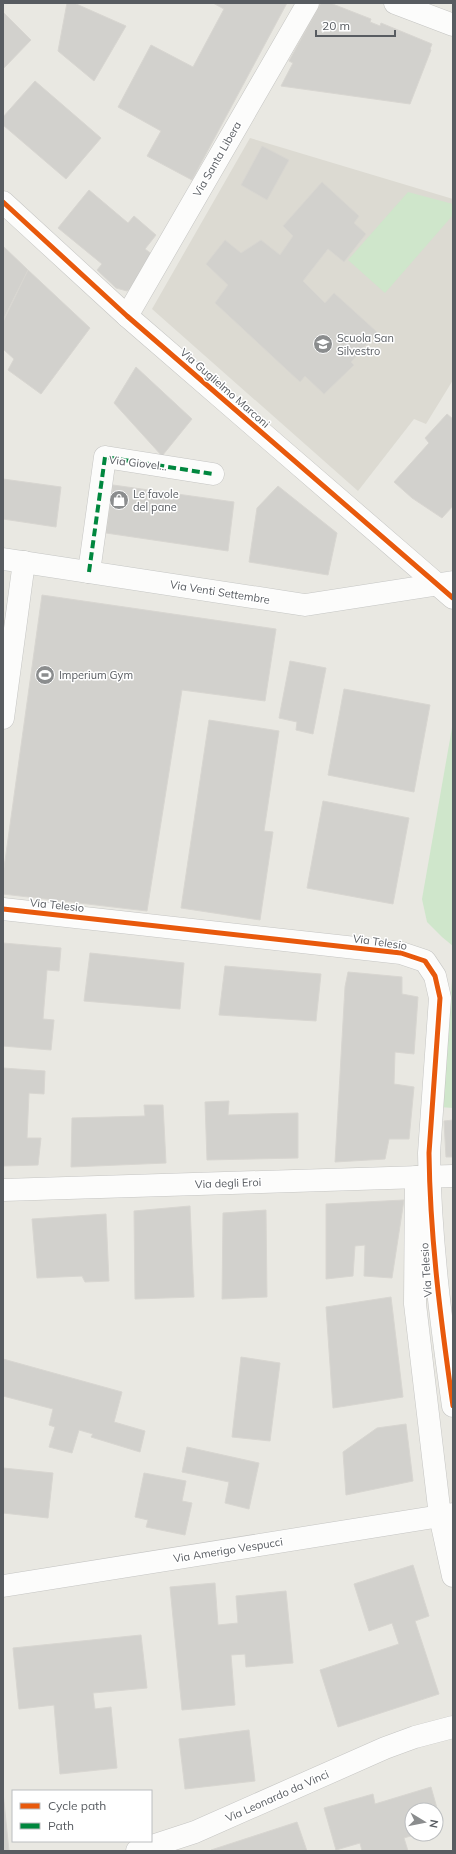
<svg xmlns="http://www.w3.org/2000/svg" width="456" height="1854" viewBox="0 0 456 1854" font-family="Mulish,sans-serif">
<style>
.education{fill:#dcdad2}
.green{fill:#cfe6cb}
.building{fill:#d2d1cd;stroke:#d8d6d1}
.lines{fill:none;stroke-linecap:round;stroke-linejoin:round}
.street-casing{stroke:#c5c5c3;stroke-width:23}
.secondary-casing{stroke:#c5c6c4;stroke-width:23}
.street{stroke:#fcfcfb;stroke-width:22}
.secondary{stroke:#fcfcfb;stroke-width:22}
.quiet{stroke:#00873e;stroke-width:4;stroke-dasharray:8 4;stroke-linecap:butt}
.cycleway-casing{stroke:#fff;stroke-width:8}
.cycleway{stroke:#e8590c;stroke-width:5}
.labels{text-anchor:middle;stroke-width:3;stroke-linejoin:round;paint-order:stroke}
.street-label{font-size:11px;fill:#585c61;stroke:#fff}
.poi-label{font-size:11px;fill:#585c61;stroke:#fff;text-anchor:start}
</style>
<rect width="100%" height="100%" fill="#e9e8e2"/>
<polygon class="education" points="250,138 453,199 453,380 426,424 414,419 358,491 152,309"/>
<g class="green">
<polygon points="408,192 453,204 453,215 385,293 348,260"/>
<polygon points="453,722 453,946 442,937 427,922 422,899"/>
<polygon points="453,969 453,1108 440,1107"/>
</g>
<g class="building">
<polygon points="67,3 74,3 126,26 94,81 58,51"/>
<polygon points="213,3 287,3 192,180 147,156 161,131 118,107 151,45 193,67 224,9"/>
<polygon points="321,3 330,3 371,19 370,22 380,26 381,23 432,44 430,49 431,50 410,104 281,86 293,63 289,61"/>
<polygon points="3,12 31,40 3,69"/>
<polygon points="35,81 101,138 66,179 3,125 3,117"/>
<polygon points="262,146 289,160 267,200 241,185"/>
<polygon points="322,182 359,216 354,223 366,234 344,262 328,249 303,281 325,303 334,293 377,332 351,362 354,365 324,394 305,376 300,382 215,303 228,285 206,264 225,240 241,253 261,240 280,255 293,236 283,226"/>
<polygon points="89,190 128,223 134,216 156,235 145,249 153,255 135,285 127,291 116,288 97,270 102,264 58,228"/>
<polygon points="3,246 28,270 3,320"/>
<polygon points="28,270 90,328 41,394 8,370 14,359 3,349 3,322"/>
<polygon points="136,367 192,419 162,456 114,403"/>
<polygon points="447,414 453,419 453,506 442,518 412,498 394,482 429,443 425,438"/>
<polygon points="3,479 61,487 56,527 3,519"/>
<polygon points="113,485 234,502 228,551 106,533"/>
<polygon points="278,486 337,533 328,575 249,562 257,508"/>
<polygon points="42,595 276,629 265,701 182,690 147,911 3,894 3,875"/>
<polygon points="290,661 326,668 313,734 296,730 297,722 279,718"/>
<polygon points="344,689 430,705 414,792 328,775"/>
<polygon points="209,720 279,731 264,831 273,832 260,920 181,908"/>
<polygon points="323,801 409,818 393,904 307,888"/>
<polygon points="3,943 61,948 59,971 47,970 43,1019 54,1020 51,1050 3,1046"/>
<polygon points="90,953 184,963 180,1009 84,1001"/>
<polygon points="225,966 321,974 316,1021 219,1015"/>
<polygon points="348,972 402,977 402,994 418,997 414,1054 395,1052 394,1084 414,1087 409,1139 389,1139 385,1159 335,1162 345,987"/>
<polygon points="3,1068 45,1071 44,1094 29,1093 27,1138 41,1138 38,1165 3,1166"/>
<polygon points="229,1101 228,1115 298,1113 298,1158 207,1160 205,1102"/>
<polygon points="144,1105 163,1105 166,1163 71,1167 72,1118 145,1116"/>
<polygon points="453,1120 453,1157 446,1157 444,1121"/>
<polygon points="404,1200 392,1278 364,1276 365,1245 355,1246 353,1276 326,1279 326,1204"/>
<polygon points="190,1206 194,1297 135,1299 134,1211"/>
<polygon points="266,1210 267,1297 222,1299 223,1213"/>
<polygon points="106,1214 109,1281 85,1282 82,1276 37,1278 32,1219"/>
<polygon points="391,1297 403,1397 333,1408 326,1307"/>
<polygon points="241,1357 280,1363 270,1441 232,1437"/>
<polygon points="3,1359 122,1392 114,1422 145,1431 140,1452 91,1437 93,1434 79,1430 72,1453 49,1447 55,1427 49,1425 53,1409 3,1396"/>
<polygon points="406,1424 413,1481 346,1495 343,1452 377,1428"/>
<polygon points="187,1447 259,1463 249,1509 225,1503 229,1482 182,1472"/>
<polygon points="3,1468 53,1473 48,1518 3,1513"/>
<polygon points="144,1473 186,1481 182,1501 192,1503 185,1535 146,1527 148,1520 135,1517"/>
<polygon points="413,1565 429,1616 415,1621 439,1694 338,1727 320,1670 399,1644 392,1623 369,1631 354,1584"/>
<polygon points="215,1583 218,1625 238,1623 236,1596 286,1591 293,1663 246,1667 245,1654 231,1655 235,1705 182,1710 170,1587"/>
<polygon points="141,1635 147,1688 93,1693 95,1709 111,1707 117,1768 60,1774 54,1705 19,1709 13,1648"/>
<polygon points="249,1730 255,1781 185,1789 179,1739"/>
<polygon points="431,1787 442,1826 436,1828 436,1810 412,1810 412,1834 417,1834 404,1838 408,1851 362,1851 360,1843 336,1850 324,1808 373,1794 375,1804"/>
<polygon points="3,1792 9,1851 3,1851"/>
<polygon points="297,1822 307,1851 211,1851 211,1850"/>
</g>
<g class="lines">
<defs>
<g id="street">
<polyline points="395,3 453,25"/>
<polyline points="3,202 127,316 453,598"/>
<polyline points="127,316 308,3"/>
<polyline points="89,572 105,457 213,474"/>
<polyline points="3,718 24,562"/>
<path d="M3,909L401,953L425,961L435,976L440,998L429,1153C430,1238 441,1322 453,1406"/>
<polyline points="416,1177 415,1304 440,1516 453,1576"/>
<polyline points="3,1190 453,1176"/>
<polyline points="3,1586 453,1514"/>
<polyline points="137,1851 195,1832 385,1748 415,1737 453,1727"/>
</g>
<polyline id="secondary" points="3,559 305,605 453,582"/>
</defs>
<use href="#street" class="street-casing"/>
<use href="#secondary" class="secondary-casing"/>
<use href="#street" class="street"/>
<use href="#secondary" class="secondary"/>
<polyline class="quiet" points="89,572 105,457 213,474"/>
<defs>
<g id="cycleway">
<polyline points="3,202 127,316 453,598"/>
<path d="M3,909L401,953L425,961L435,976L440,998L429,1153C430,1238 441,1322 453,1406"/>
</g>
</defs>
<use href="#cycleway" class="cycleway-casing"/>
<use href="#cycleway" class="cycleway"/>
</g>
<defs>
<symbol id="school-disc" viewBox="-11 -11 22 22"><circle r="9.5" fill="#8b8d8e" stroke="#fff"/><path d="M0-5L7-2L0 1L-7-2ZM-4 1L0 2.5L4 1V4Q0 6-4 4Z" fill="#fff"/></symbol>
<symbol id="shop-disc" viewBox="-11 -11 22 22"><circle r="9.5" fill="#8b8d8e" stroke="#fff"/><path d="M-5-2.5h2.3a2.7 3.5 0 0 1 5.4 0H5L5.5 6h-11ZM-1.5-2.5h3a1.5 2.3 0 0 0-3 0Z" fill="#fff"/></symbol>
<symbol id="stadium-disc" viewBox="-11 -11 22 22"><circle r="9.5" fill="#8b8d8e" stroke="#fff"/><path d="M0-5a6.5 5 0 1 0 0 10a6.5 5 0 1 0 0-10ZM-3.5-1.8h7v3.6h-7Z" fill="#fff"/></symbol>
</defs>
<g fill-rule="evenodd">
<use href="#school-disc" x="312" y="333" width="22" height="22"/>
<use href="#shop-disc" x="108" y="489" width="22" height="22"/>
<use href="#stadium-disc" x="34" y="664" width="22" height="22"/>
</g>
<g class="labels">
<g class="street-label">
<text transform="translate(217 159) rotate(-60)" y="4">Via Santa Libera</text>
<text transform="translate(225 388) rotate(41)" y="4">Via Guglielmo Marconi</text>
<text transform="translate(138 463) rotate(7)" y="4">Via Giovel...</text>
<text transform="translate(220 592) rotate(9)" y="4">Via Venti Settembre</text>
<text transform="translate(57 905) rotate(6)" y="4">Via Telesio</text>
<text transform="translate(380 942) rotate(8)" y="4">Via Telesio</text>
<text transform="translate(228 1183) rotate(-2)" y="4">Via degli Eroi</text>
<text transform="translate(426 1270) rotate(-94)" y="4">Via Telesio</text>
<text transform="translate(228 1550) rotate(-9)" y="4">Via Amerigo Vespucci</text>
<text transform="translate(277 1796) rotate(-24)" y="4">Via Leonardo da Vinci</text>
</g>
<g class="poi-label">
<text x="337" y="342">Scuola San<tspan x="337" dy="13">Silvestro</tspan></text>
<text x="133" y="498">Le favole<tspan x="133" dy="13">del pane</tspan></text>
<text x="59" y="679">Imperium Gym</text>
</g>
</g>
<rect width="456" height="1854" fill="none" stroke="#585c61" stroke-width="8"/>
<rect x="12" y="1790" width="140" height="52" fill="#ffffff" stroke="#bcbec0"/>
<rect x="20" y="1803" width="20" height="6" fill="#e8590c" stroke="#bcbec0"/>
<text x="48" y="1810" font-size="12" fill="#585c61">Cycle path</text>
<rect x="20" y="1823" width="20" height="6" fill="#00873e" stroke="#bcbec0"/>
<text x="48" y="1830" font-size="12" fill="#585c61">Path</text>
<g transform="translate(424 1822) rotate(100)"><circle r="19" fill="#ffffff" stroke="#bcbec0"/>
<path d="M0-3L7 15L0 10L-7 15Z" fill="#8b8d8e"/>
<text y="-6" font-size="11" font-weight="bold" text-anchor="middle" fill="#585c61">N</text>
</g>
<path d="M316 30v6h79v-6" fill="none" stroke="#585c61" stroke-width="2"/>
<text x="322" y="30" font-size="12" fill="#585c61" stroke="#ffffff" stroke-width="3" paint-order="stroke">20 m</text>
</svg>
